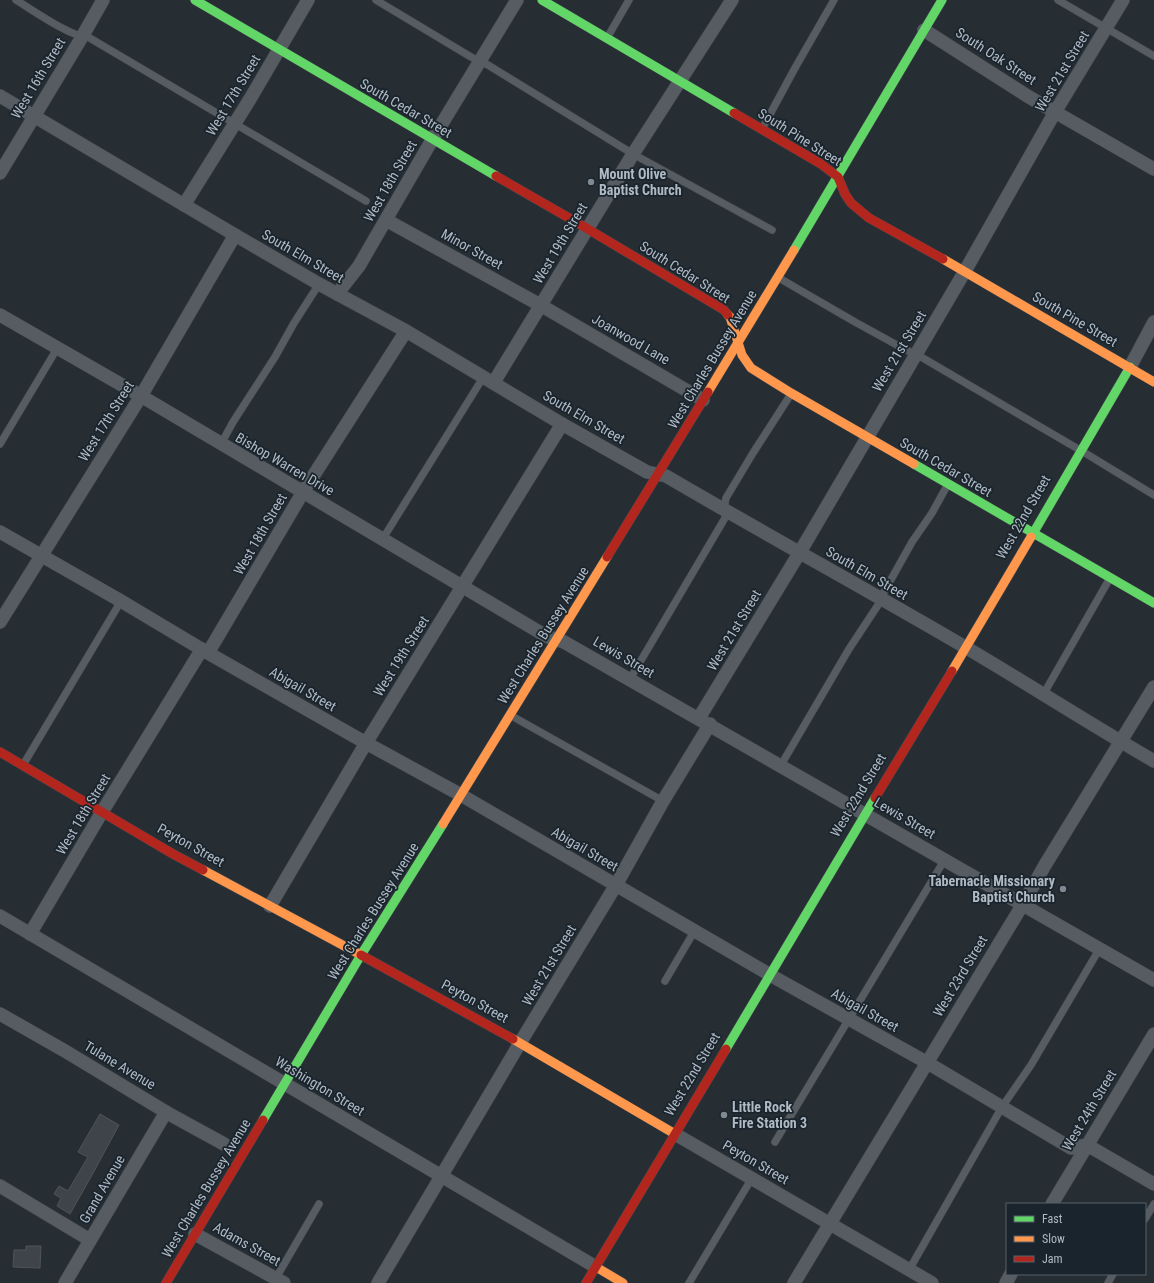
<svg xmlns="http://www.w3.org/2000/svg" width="1154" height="1283" viewBox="0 0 1154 1283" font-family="'Roboto Condensed',sans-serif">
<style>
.building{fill:#3e444a;stroke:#4e545b}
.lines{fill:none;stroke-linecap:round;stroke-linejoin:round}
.lane-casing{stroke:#44494e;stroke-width:8}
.street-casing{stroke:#44494e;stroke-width:14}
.fast-casing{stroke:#44494e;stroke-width:10}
.slow-casing{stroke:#44494e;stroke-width:10}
.jam-casing{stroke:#44494e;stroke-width:10}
.lane{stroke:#565c61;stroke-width:7}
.street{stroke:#565c61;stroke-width:13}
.fast{stroke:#63d668;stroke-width:9}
.slow{stroke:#ff974d;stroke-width:9}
.jam{stroke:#b3261e;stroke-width:9}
.poi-dot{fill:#7f8992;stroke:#1a242d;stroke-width:1.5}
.labels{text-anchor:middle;stroke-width:3.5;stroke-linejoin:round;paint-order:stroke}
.street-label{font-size:14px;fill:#afbac5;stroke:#1a242d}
.poi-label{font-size:14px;font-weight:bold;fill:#afbac5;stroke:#1a242d;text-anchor:start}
</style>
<rect width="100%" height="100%" fill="#262d33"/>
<g class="building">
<polygon points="100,1114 119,1125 92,1175 70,1214 57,1206 61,1198 54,1194 59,1186 68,1191 88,1157 78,1152"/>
<polygon points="26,1246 41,1246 40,1268 13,1267 14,1250 26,1250"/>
</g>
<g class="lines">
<defs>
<g id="lane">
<path d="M16,0C31,9 72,38 88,37L366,201"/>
<polyline points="376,0 471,57 488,65 633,154 772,230"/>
<polyline points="1058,0 1154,56"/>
<polyline points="607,38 629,0"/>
<polyline points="762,129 795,68 834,0"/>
<polyline points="779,278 855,322 906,350 916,354 1085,453 1154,495"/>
<polyline points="0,444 58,347"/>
<polyline points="221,444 233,422 275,357 294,323 319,284"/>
<polyline points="382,540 484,376"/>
<polyline points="630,679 725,518 725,503 726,498 753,453 791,394"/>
<polyline points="1043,695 1110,578"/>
<polyline points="510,715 663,801"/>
<polyline points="23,765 121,601"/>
<polyline points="781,765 849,649 882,599 884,592 912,542 932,513 948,484"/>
<polyline points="665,981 695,930"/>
<polyline points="775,1142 945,859"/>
<polyline points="1145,1219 1154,1204"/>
<polyline points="909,1270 1002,1107 1031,1065 1100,948"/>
<polyline points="276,1278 319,1204"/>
<polyline points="689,1283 752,1178"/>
<polyline points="1108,1283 1113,1274"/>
</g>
<g id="street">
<polyline points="924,30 1029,97 1154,169"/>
<path d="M0,96L235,235L319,284L406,331L562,424L647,472L666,476C765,534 866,589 965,647C1028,684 1090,724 1154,761"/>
<polyline points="0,173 82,37 103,0"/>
<polyline points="184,205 250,99 308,0"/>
<polyline points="386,220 542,306 703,400"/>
<polyline points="337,294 359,266 432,140 517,0"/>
<polyline points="0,315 141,396 546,636 564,642 1154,980"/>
<polyline points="1130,367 1154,322"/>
<polyline points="494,382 633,154 732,0"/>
<polyline points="0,532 121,601 208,653 366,743 461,795 779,980 926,1062 1071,1148 1087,1145 1154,1184"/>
<polyline points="0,622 141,396 235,235"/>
<polyline points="208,653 303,492 406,331"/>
<polyline points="699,718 800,552 965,271 1055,112 1123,0"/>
<polyline points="270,906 366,743 562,424"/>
<polyline points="0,916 596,1267"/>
<polyline points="30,934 102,812 202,649"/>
<polyline points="0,1014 65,1051 171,1115 224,1144"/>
<polyline points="675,1134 932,1283"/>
<polyline points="0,1186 90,1240"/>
<polyline points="1052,1204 1154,1034"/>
<polyline points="195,1234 284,1283"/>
<polyline points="65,1283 166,1112"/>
<polyline points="378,1283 520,1043 616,885 663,801 710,724"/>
<polyline points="794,1283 1023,904 1045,865 1154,687"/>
<polyline points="1006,1283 1011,1274"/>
</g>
<g id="fast">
<polyline points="195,0 496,176"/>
<polyline points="542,0 734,113"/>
<polyline points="794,250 942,0"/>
<polyline points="914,464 1154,603"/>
<polyline points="1031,537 1130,367"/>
<polyline points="726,1049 875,798"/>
<polyline points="263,1120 361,955 443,824"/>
</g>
<g id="slow">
<polyline points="943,259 1154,382"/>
<polyline points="728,315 730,317 742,355 751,368 791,393 914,464"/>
<polyline points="708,392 794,250"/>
<polyline points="952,671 1031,537"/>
<polyline points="443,824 607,557"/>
<polyline points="203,870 361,955"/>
<polyline points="513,1039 675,1134"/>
<polyline points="596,1267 623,1283"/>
</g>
<g id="jam">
<polyline points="734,113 821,164 838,177 845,194 851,203 869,218 943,259"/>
<polyline points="496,176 576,222 724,310 728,315"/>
<polyline points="607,557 708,392"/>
<polyline points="0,752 173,854 203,870"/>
<polyline points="875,798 952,671"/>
<polyline points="361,955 513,1039"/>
<polyline points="166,1283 263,1120"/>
<polyline points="586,1283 726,1049"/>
</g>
</defs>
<use href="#lane" class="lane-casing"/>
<use href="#street" class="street-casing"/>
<use href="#fast" class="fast-casing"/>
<use href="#slow" class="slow-casing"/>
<use href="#jam" class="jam-casing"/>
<use href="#lane" class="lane"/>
<use href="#street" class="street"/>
<use href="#fast" class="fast"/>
<use href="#slow" class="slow"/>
<use href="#jam" class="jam"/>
</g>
<g class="poi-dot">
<circle cx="591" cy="182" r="4"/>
<circle cx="1063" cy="889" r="4"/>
<circle cx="724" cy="1115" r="4"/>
</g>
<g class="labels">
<g class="street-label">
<text transform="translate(996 56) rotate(33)" y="5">South Oak Street</text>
<text transform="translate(1062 71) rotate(-59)" y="5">West 21st Street</text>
<text transform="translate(38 78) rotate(-59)" y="5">West 16th Street</text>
<text transform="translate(233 95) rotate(-59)" y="5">West 17th Street</text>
<text transform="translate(406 108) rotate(30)" y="5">South Cedar Street</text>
<text transform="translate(800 137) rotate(32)" y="5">South Pine Street</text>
<text transform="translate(390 181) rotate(-60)" y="5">West 18th Street</text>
<text transform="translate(560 243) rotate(-59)" y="5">West 19th Street</text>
<text transform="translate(472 249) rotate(29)" y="5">Minor Street</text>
<text transform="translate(303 256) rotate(30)" y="5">South Elm Street</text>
<text transform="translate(685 272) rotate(32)" y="5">South Cedar Street</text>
<text transform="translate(1075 319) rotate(30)" y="5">South Pine Street</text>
<text transform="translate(631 339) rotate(30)" y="5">Joanwood Lane</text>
<text transform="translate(899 351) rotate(-59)" y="5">West 21st Street</text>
<text transform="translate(712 359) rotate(-59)" y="5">West Charles Bussey Avenue</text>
<text transform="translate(584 417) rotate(30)" y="5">South Elm Street</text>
<text transform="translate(106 421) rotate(-58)" y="5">West 17th Street</text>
<text transform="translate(285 464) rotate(30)" y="5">Bishop Warren Drive</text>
<text transform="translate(946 467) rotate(30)" y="5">South Cedar Street</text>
<text transform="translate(1023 517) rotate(-60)" y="5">West 22nd Street</text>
<text transform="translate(260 534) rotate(-60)" y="5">West 18th Street</text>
<text transform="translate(867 573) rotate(30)" y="5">South Elm Street</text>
<text transform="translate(734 630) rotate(-59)" y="5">West 21st Street</text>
<text transform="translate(543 635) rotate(-58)" y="5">West Charles Bussey Avenue</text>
<text transform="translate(401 656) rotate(-58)" y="5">West 19th Street</text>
<text transform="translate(624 657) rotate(30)" y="5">Lewis Street</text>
<text transform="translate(303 689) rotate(30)" y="5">Abigail Street</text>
<text transform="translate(858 795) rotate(-59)" y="5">West 22nd Street</text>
<text transform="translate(83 814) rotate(-59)" y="5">West 18th Street</text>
<text transform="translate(905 818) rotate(30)" y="5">Lewis Street</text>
<text transform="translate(191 845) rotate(29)" y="5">Peyton Street</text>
<text transform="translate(585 849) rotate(30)" y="5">Abigail Street</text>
<text transform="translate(373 911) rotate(-58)" y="5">West Charles Bussey Avenue</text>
<text transform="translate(549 965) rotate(-59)" y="5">West 21st Street</text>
<text transform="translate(960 976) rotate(-59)" y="5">West 23rd Street</text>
<text transform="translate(475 1001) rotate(29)" y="5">Peyton Street</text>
<text transform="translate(865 1010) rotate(29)" y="5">Abigail Street</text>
<text transform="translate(120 1065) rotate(31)" y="5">Tulane Avenue</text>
<text transform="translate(692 1074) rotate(-59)" y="5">West 22nd Street</text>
<text transform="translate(320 1086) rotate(31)" y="5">Washington Street</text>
<text transform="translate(1089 1110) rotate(-59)" y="5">West 24th Street</text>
<text transform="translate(756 1162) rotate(30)" y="5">Peyton Street</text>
<text transform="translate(206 1188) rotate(-59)" y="5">West Charles Bussey Avenue</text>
<text transform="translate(102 1189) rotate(-60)" y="5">Grand Avenue</text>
<text transform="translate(247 1244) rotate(29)" y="5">Adams Street</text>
</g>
<g class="poi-label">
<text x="599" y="179">Mount Olive<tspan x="599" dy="16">Baptist Church</tspan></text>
<text x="1055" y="886" text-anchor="end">Tabernacle Missionary<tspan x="1055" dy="16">Baptist Church</tspan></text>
<text x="732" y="1112">Little Rock<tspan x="732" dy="16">Fire Station 3</tspan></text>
</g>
</g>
<rect x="1006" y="1203" width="140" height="72" fill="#1a242d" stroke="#56606a"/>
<rect x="1014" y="1216" width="20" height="6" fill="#63d668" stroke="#56606a"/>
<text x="1042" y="1223" font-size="12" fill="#afbac5">Fast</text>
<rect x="1014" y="1236" width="20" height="6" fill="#ff974d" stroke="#56606a"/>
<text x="1042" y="1243" font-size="12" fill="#afbac5">Slow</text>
<rect x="1014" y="1256" width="20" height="6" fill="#b3261e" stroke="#56606a"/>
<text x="1042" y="1263" font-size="12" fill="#afbac5">Jam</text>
</svg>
